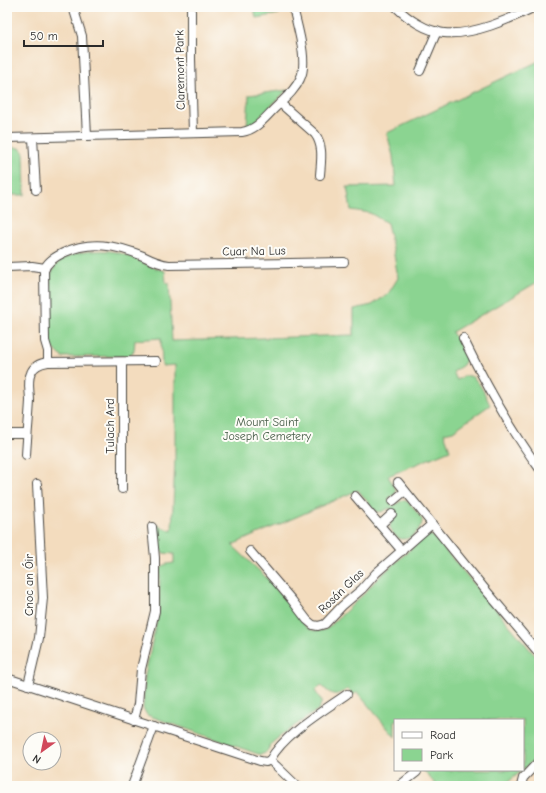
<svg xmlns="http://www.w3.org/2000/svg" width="546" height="793" viewBox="0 0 546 793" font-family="'Comic Neue',sans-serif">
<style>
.green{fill:#8bd491;stroke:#5b805e}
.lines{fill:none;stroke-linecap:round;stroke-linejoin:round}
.street-casing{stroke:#494641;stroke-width:10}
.street{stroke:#fff;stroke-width:8}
.labels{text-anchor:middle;stroke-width:4;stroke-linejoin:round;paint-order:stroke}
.street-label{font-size:12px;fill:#2b2b2b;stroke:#fdfcf7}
.park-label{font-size:12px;fill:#485e4a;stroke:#fdfcf7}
</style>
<rect width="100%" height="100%" fill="#fdfcf7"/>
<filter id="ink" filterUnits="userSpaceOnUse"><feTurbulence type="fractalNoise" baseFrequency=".025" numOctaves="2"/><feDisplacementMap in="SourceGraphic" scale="8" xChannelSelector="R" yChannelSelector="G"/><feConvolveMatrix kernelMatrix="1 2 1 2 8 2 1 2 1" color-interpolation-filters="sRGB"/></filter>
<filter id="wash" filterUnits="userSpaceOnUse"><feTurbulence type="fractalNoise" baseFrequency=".012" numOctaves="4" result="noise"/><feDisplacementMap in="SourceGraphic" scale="16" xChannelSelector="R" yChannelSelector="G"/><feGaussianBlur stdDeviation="0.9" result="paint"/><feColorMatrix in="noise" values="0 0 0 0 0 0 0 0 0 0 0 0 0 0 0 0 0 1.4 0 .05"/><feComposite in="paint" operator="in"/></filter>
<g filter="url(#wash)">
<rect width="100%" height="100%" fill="#f3dcbe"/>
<g class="green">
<polygon points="254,7 278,7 279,14 256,18"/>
<path d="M539,61V281L452,332L467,358L463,365L453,372L457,380C460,379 463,376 466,376C477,373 486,397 490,405L453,431L444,433L450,450L388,476L396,490L395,494L388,499L393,506L403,500C409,502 411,504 415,510C417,513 421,516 422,520C424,529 401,553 390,528L391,521L396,515L390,508L381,512L375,511L358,490L232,545L271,582L306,627C313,632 321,632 328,628L366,592L375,581L423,538L430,535L434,537L539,660V755L523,770V720H395V737L357,692L354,695L348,689C335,697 332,696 321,685L315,691L322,701L319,709C304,720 287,730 273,742C268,747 268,756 258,754L147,715L143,708L145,675L159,610L160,573C161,564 166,564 174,563V554L163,553L158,547L157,525L172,531L175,459V365L162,366L161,338L135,340L134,351L129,356L62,357L52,347L49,338L50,278C52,272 54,266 59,262C71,251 101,249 116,252C133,256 148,267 165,271L166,283H169L172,341L354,335V309L372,305L388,294L398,278L393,249L387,223L370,213L351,210L347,187L396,186L393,156L387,133Z"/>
<polygon points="287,90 254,123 247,126 249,95"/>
<polygon points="7,147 20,148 24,153 25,195 7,195"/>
<polygon points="423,770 523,770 503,786 437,786"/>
</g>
</g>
<g filter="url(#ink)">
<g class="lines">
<defs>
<g id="street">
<polyline points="73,7 82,36 87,136"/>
<polyline points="191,7 191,59 193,133"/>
<path d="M396,7C408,19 426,31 444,33C472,36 510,19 535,7"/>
<polyline points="420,71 437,31"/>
<path d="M280,103L315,134C324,146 321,161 320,175"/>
<path d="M7,138L242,132C256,130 264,119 274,109C283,100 295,91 300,79C309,62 297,26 293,7"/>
<polyline points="33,138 36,190"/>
<polyline points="7,267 32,266 45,268"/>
<path d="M463,338C485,383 509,427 539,468"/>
<path d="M48,362V351L45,341L44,271C46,262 55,257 63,253C90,240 116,245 143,256C151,260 159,264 169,265L344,262"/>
<polyline points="122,362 122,489"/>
<polyline points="7,434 27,434"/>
<path d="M26,455C27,437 29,419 30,401C30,392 27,381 31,373C34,365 41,363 48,362L156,361"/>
<polyline points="398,482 484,588 539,653"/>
<polyline points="355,496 402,551"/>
<polyline points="393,501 405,491"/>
<polyline points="380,525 392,514"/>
<polyline points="250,551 291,599 307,620 313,625 318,626 325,624 342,606 362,589 376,573 432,524"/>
<polyline points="7,678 260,761 266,762 270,760 297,786"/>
<polyline points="28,685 39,638 43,598 37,484"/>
<polyline points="134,720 138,704 141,669 155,611 155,558 152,527"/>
<path d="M270,760C284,734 323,711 347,694"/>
<polyline points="132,786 154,726"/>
<polyline points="399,786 417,772"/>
<polyline points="521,786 523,778 539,761"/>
</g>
</defs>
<use href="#street" class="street-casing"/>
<use href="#street" class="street"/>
</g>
</g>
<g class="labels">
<g class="street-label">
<text transform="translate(180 70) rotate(-91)" y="4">Claremont Park</text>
<text transform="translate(254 251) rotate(-1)" y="4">Cuar Na Lus</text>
<text transform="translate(110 426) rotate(-90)" y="4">Tulach Ard</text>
<text transform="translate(29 585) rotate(-90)" y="4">Cnoc an Óir</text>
<text transform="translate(341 591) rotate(-44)" y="4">Rosán Glas</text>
</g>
<g class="park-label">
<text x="267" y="426">Mount Saint<tspan x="267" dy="14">Joseph Cemetery</tspan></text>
</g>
</g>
<rect width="546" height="793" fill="none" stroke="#fdfcf7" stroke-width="24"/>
<rect x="394" y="719" width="130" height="52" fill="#fdfcf7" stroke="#a9a8a5"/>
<rect x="402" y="732" width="20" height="6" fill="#ffffff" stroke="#a9a8a5"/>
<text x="430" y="739" font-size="12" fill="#2b2b2b">Road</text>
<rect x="402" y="749" width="20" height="12" fill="#8bd491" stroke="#a9a8a5"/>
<text x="430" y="759" font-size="12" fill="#2b2b2b">Park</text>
<g transform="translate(42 751) rotate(213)"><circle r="19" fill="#fdfcf7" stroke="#a9a8a5"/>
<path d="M0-3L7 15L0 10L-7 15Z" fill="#d1495b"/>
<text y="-6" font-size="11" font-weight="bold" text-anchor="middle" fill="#2b2b2b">N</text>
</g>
<path d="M24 40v6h79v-6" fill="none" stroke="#2b2b2b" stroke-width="2"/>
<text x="30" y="40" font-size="12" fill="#2b2b2b" stroke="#fdfcf7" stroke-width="3" paint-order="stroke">50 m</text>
</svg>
